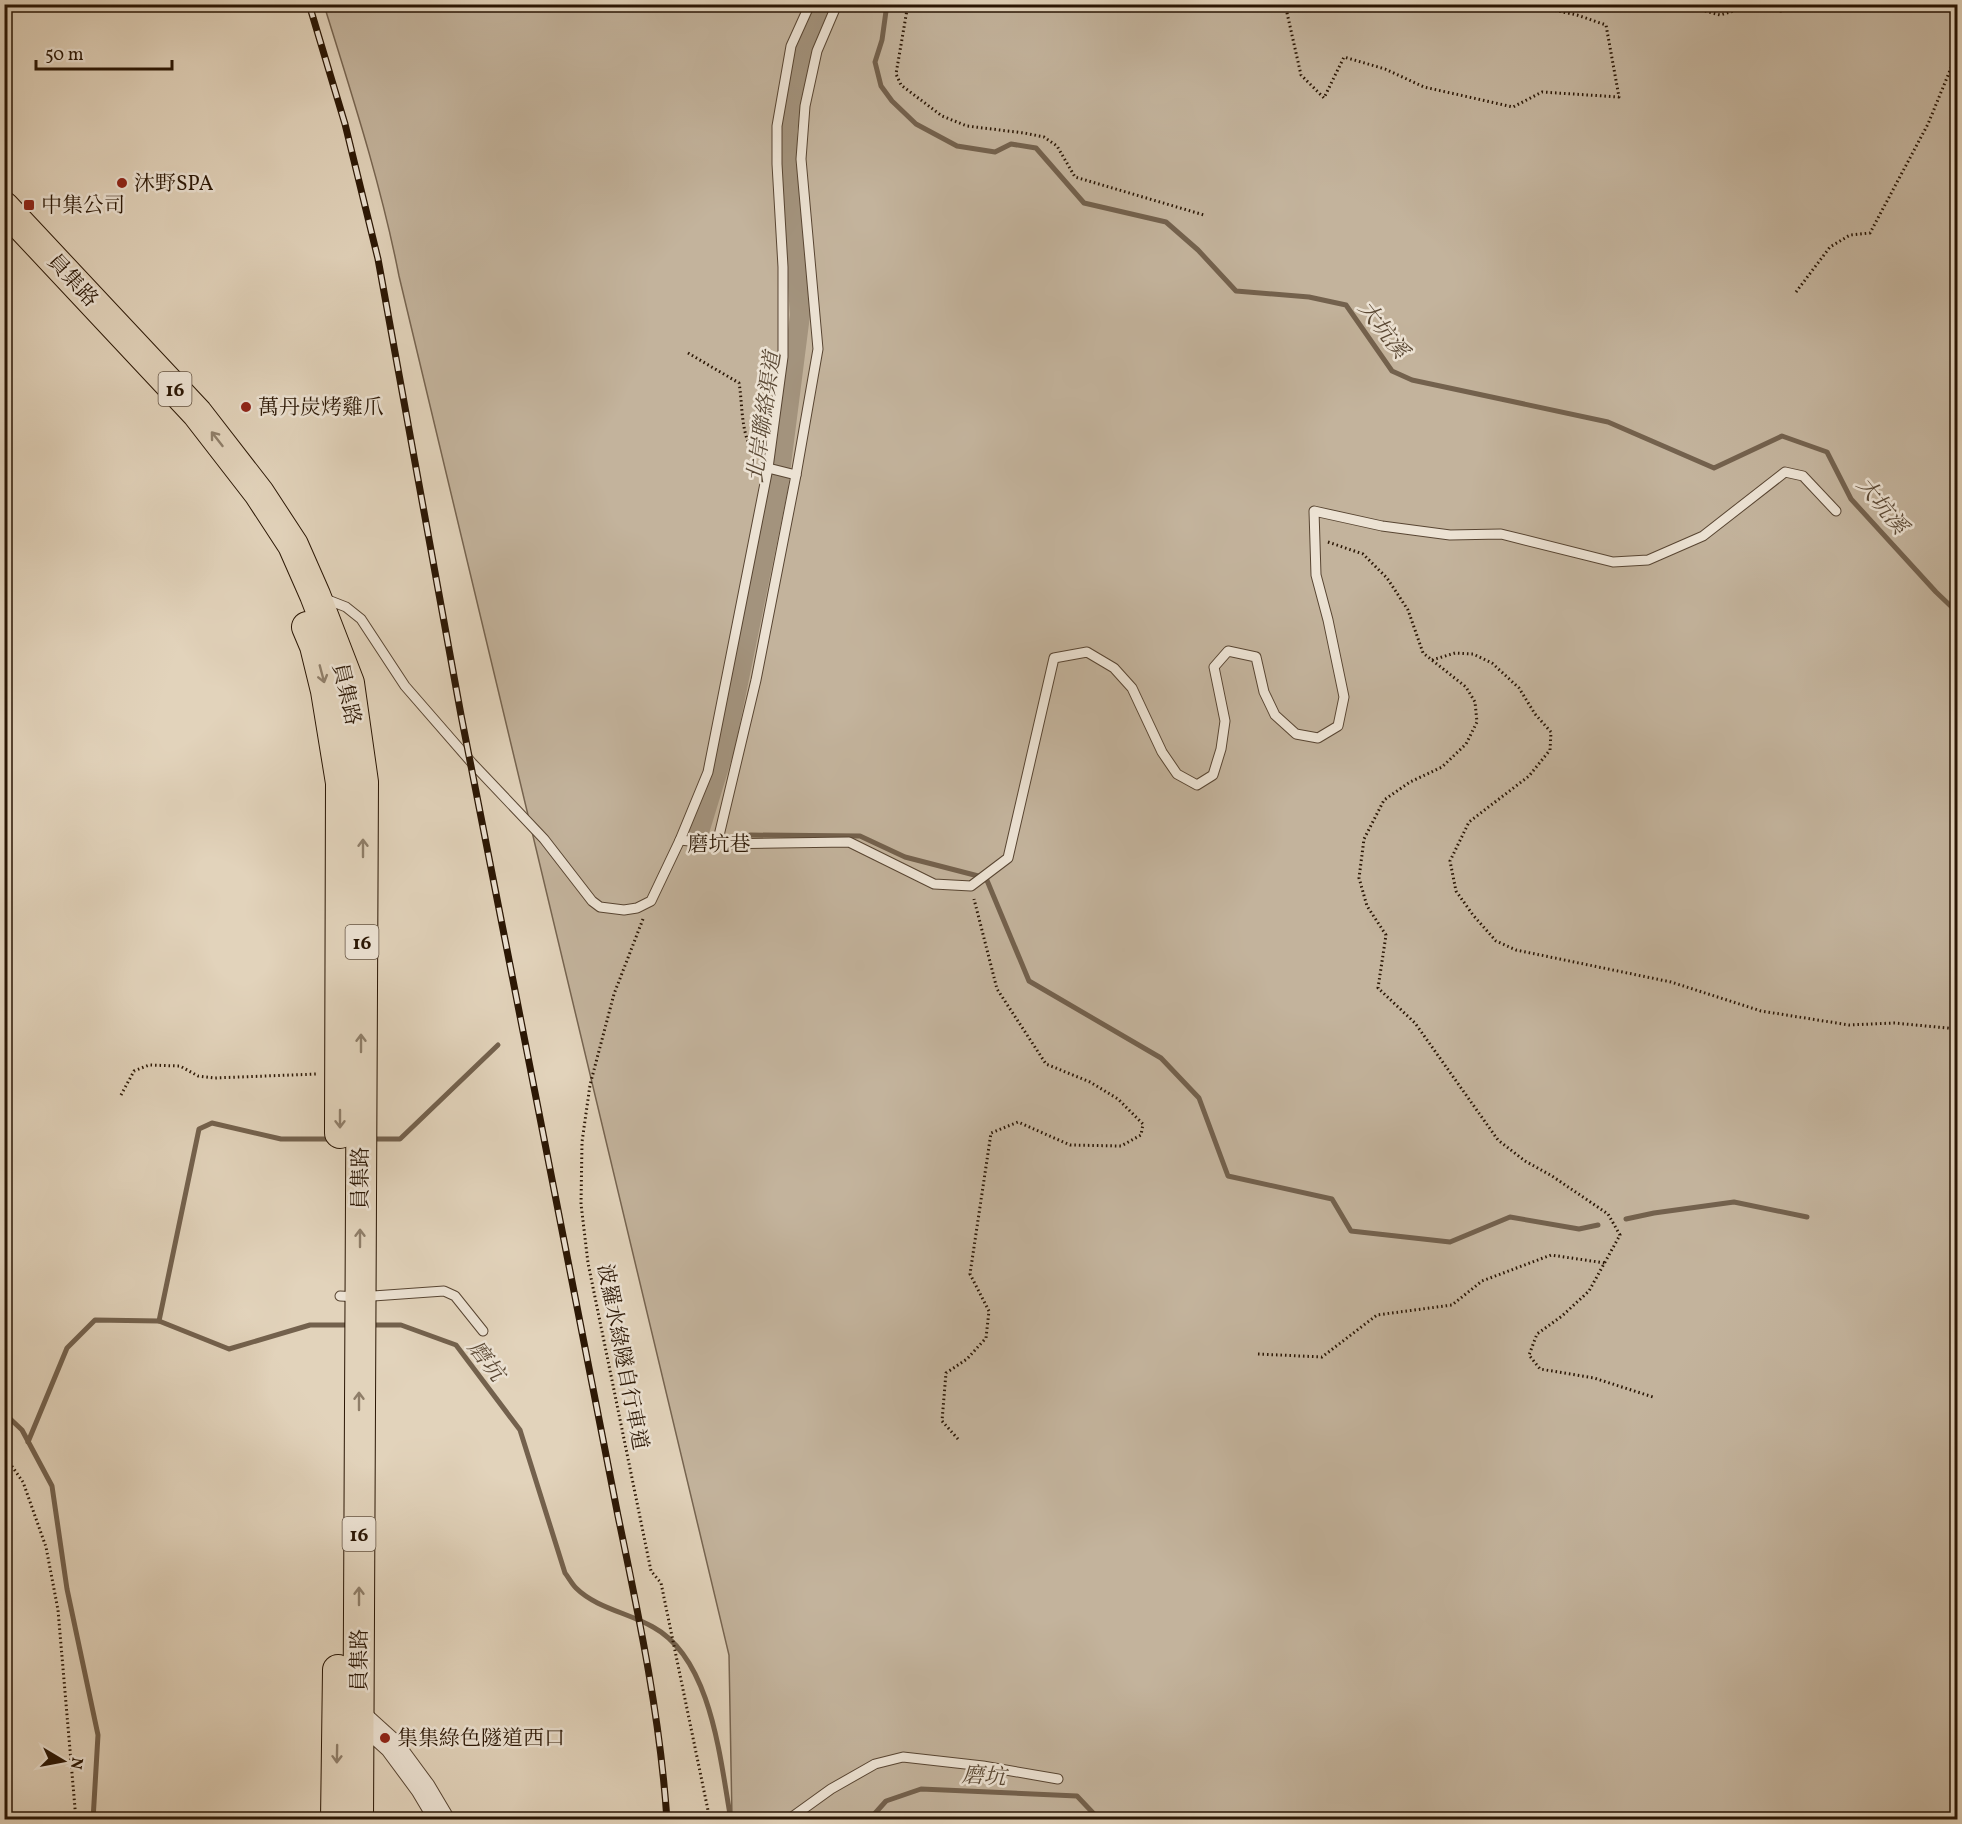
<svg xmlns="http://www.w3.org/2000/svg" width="1962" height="1824" viewBox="0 0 1962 1824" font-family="Vollkorn,'Noto Serif TC',serif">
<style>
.green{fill:#c3b39c;stroke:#766450;stroke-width:1.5}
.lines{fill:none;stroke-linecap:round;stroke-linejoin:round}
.stream{stroke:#73614d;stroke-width:5}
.canal{stroke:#a3937d;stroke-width:20}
.service-casing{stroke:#584532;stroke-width:11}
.tertiary-casing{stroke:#584532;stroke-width:26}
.primary-casing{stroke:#2a1604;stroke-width:32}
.path{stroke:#2a1604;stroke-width:3;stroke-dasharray:1.5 3;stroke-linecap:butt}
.service{stroke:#ece2d3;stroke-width:9}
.tertiary{stroke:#ece2d3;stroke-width:24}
.primary{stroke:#e2d3bb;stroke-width:30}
.rail-casing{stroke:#2a1604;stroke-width:7}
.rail{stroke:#ece2d3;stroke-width:4.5;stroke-dasharray:14;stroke-linecap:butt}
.oneway{stroke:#8f7e69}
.poi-dot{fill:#8f2418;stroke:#ece2d3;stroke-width:2}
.labels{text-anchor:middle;stroke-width:5;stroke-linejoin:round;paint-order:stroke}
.shield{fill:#ece2d3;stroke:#645342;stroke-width:1.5}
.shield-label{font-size:20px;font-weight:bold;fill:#2a1604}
.poi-label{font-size:21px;fill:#2a1604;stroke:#ece2d3;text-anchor:start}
.street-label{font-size:21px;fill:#2a1604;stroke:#ece2d3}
.water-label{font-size:22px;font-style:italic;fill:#5a4834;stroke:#ece2d3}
</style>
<rect width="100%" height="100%" fill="#e2d3bb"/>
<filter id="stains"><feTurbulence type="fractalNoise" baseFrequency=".00333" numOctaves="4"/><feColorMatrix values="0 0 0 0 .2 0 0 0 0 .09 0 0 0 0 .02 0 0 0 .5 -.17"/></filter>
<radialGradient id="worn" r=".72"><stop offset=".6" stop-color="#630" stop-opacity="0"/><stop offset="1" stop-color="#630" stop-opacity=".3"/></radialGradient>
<path class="green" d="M324,5H1957V1819H732L729,1655L399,276C381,184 352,95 324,5Z"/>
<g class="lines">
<g class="stream">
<polyline points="887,4 882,40 875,62 881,86 892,101 916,124 957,146 995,152 1011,144 1036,148 1084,203 1166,222 1198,250 1236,291 1309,297 1346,305 1392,371 1412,380 1608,422 1714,468 1782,436 1827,452 1851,499 1936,592 1958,613"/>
<polyline points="750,835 860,836 905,857 986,878 1029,981 1161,1058 1199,1098 1228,1176 1332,1199 1351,1231 1450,1242 1510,1217 1579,1229 1598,1225"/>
<polyline points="371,1139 400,1139 498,1045"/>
<polyline points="1626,1219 1654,1213 1734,1202 1807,1217"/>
<polyline points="159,1321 199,1129 212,1123 281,1139 329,1139"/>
<path d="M370,1325H401L456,1345L520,1430L565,1573C569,1578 572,1584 576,1588C596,1608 629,1613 653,1627C712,1659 720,1760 731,1820"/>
<polyline points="4,1413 22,1430 52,1486 67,1589 98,1735 93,1820"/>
<polyline points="28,1442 67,1348 95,1320 159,1321 229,1349 310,1325 352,1325"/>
<polyline points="869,1820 886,1801 921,1789 1077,1796 1095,1815 1093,1820"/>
</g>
<polyline class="canal" points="699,832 725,747 778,488 800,315 787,131 803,48 823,4"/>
<defs>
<g id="service">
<polyline points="768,468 796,475"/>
<polyline points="323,598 346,607 361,619 405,686 472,763 544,839 592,901 600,907 624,910 637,908 651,901 680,840 708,772 768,468 783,357 783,267 777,164 777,126 791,46 810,4"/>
<polyline points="680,840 717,844 849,842 934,884 971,886 1008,858 1054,658 1087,652 1114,668 1132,688 1162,752 1177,774 1197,785 1213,775 1221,749 1225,721 1214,667 1228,651 1256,657 1264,692 1275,715 1296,734 1318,738 1338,726 1344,697 1328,620 1316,575 1314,511 1382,526 1450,535 1501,534 1613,562 1648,560 1703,536 1785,472 1803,476 1836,511"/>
<polyline points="717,844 756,680 796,475 818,349 801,159 805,106 817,51 837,4"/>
<polyline points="340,1296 359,1297 444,1291 455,1296 483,1331"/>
<polyline points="788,1820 831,1789 875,1764 903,1757 983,1766 1058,1779"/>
</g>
<polyline id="tertiary" points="350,1708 392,1746 423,1788 442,1820"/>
<g id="primary">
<polyline points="4,207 197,413 259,493 293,545 315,595 349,683 363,782 358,1820"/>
<polyline points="307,627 315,646 326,691 341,783 340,1133"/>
<polyline points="336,1820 338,1670"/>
</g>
</defs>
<use href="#service" class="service-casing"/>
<use href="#tertiary" class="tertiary-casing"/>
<use href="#primary" class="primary-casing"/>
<g class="path">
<polyline points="908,4 896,74 901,85 942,116 967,126 1024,133 1044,137 1057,146 1075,177 1204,215"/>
<polyline points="1285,4 1301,75 1324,98 1344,57 1385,69 1424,87 1513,107 1542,92 1619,97 1606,25 1577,15 1539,7 1541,4"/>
<polyline points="1679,4 1720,15 1748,7 1781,11 1785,4"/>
<polyline points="1796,292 1830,247 1850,235 1870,233 1928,124 1951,68 1958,65"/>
<path d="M688,353L739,383C743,405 740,439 757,456"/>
<polyline points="1328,542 1363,554 1387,578 1408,610 1423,653 1466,687 1475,702 1477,722 1466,744 1442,767 1410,782 1384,800 1364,839 1359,878 1367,906 1386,935 1378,988 1415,1023 1498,1140 1525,1161 1552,1176 1608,1214 1620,1235 1589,1291 1562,1316 1537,1334 1529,1355 1540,1369 1594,1378 1653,1397"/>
<polyline points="1432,660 1455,653 1473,654 1492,663 1519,688 1535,714 1551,732 1550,750 1529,776 1469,822 1450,861 1456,891 1473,915 1496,941 1516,950 1671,982 1761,1011 1849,1025 1894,1023 1958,1029"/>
<polyline points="643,919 614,994 590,1085 582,1142 581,1204 588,1263 651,1571 661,1583 710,1820"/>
<polyline points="121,1095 134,1071 149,1065 180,1066 198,1076 214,1078 317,1074"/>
<polyline points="1258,1354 1322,1357 1377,1315 1452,1305 1482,1281 1551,1255 1605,1263"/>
<polyline points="958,1439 942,1421 946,1373 967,1359 986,1338 989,1311 970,1274 991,1133 1018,1122 1070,1145 1121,1146 1141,1135 1143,1124 1118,1099 1090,1082 1046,1064 997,989 974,899"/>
<polyline points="4,1455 23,1482 46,1547 58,1610 76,1820"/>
</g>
<use href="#service" class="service"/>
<use href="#tertiary" class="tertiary"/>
<use href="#primary" class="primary"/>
<defs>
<path id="rail" d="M309,4L345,124L378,259L461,715L618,1516C639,1617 660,1716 667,1820"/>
</defs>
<use href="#rail" class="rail-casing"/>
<use href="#rail" class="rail"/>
</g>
<defs><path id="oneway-shaft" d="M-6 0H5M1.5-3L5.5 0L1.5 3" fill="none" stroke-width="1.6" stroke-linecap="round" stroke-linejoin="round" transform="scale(1.5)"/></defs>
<g class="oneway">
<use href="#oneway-shaft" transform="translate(217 439) rotate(-128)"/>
<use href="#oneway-shaft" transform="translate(322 674) rotate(75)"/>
<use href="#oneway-shaft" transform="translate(363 848) rotate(-90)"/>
<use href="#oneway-shaft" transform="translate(361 1043) rotate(-90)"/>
<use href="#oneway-shaft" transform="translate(340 1119) rotate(90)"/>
<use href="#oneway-shaft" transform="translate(360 1238) rotate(-90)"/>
<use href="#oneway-shaft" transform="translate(359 1401) rotate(-90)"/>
<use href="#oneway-shaft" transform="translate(359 1596) rotate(-90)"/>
<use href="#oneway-shaft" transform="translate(337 1754) rotate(91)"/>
</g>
<g class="poi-dot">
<circle cx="122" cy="183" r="6"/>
<rect x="23" y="199" width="12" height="12" rx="3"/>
<circle cx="246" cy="407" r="6"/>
<circle cx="385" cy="1738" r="6"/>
</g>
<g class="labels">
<g class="shield">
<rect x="158.5" y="372" width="33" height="34" rx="4.5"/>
<rect x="345.5" y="925" width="33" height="34" rx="4.5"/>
<rect x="342.5" y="1517" width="33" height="34" rx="4.5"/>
</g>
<g class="shield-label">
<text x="175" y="396">16</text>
<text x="362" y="949">16</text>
<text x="359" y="1541">16</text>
</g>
<g class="poi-label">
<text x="134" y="190">沐野SPA</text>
<text x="41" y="212">中集公司</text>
<text x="258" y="414">萬丹炭烤雞爪</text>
<text x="397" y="1745">集集綠色隧道西口</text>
</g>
<g class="street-label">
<text transform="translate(73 280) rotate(47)" y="7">員集路</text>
<text transform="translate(347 694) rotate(77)" y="7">員集路</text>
<text x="719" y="851">磨坑巷</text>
<text transform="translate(360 1178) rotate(-90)" y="7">員集路</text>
<text transform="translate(623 1357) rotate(79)" y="7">波羅水綠隧自行車道</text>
<text transform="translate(359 1660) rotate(-90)" y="7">員集路</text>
</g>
<g class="water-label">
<text transform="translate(1384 329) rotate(52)" y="8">大坑溪</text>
<text transform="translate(763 417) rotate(-82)" y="8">北岸聯絡渠道</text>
<text transform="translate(1883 505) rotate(51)" y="8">大坑溪</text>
<text transform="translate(487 1360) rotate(52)" y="8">磨坑</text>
<text transform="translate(984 1775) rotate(3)" y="8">磨坑</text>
</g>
</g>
<rect width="1962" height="1824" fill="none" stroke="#e2d3bb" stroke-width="24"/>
<rect x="6" y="6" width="1950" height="1812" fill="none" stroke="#2a1604" stroke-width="3"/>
<rect x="12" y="12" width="1938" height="1800" fill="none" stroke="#2a1604" stroke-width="1.5"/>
<g transform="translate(63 1761) rotate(100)" stroke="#ece2d3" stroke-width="4.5" paint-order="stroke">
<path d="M0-4.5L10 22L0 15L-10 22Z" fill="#2a1604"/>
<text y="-9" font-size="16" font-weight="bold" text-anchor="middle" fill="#2a1604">N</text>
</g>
<path d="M36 60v9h136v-9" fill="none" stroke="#2a1604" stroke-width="3"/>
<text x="45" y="60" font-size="18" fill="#2a1604" stroke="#ece2d3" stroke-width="4.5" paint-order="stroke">50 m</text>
<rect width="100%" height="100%" filter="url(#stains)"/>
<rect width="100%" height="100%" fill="url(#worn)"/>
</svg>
